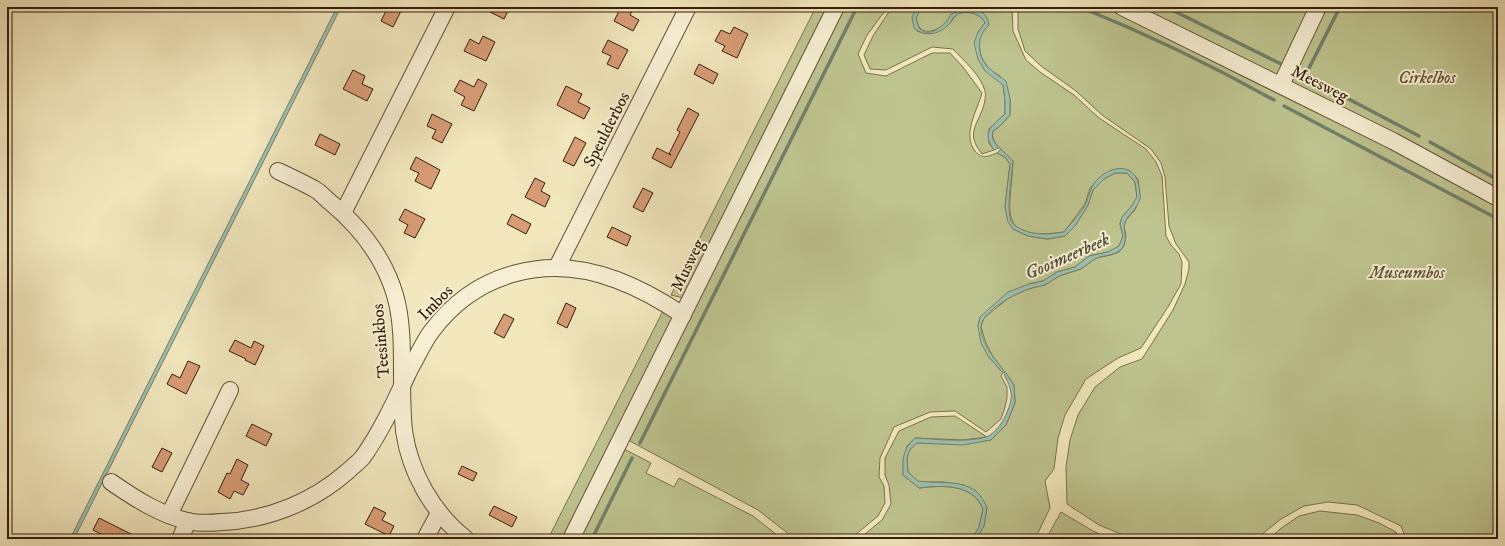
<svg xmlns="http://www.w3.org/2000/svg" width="1505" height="546" viewBox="0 0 1505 546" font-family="'IM FELL DW Pica',serif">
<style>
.green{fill:#bec48f;stroke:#7a724c}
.water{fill:#9cc0ad;stroke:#73806c}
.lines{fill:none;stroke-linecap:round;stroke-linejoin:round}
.stream{stroke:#73806c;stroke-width:3.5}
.building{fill:#d89c76;stroke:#351f0a}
.minor-casing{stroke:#645137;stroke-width:18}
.minor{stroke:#f7efd4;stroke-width:16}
.labels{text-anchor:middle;stroke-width:4;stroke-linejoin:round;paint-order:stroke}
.park-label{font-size:17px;font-style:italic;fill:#5e5132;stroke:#f7efd4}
.street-label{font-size:17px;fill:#351f0a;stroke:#f7efd4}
.water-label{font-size:18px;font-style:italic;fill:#544f3b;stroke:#f7efd4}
</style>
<rect width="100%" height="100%" fill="#f2e7bd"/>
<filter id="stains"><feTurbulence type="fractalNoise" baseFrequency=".005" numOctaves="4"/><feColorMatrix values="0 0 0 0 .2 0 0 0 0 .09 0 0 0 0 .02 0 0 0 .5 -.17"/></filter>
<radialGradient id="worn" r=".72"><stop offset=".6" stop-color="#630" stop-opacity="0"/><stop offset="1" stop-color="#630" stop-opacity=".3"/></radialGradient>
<g class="green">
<polygon points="816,7 832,7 688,299 671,295"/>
<path d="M843,7H888L867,35L858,54L866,73L886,76L932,53H950L963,67L982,93C977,111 962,134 975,151C983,160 988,156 997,153L1005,157L1010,164L1005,207L1013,229L1028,236L1047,239L1065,236L1075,226L1088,205L1093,190L1104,179L1115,173H1127L1135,182L1137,198L1131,207L1122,217L1120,224L1123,236L1119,246L1108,252L1089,256L1075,267L1057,272L1043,281L1029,284L980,317L978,326L988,356L1003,373L1001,376L1007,387V398L1005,407L1001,419L986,432L955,411L930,412L894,427L880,458L879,477L884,486L885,503L878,516L850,539H795L758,510L628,440Z"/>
<path d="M892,7H917L913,17L917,31C929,36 940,33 949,24C952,22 953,18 955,16C963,8 981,13 985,23L978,32V59L1003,85L1005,100V114L989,129V143L994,150L982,154C963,131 981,123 985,100C985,97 986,94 985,91C980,74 964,61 953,49L932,47L886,70L870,69L864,55L873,36Z"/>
<path d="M921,7H1012L1013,31L1026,60L1040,72L1074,95L1099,118L1146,149L1156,162L1162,176L1166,236L1171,245L1179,254L1182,262L1181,284L1168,307L1141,348L1118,358L1086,379L1065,415L1058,438L1054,469L1045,481L1050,508L1035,539H976L984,526L987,507L964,485L943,482H918L908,472C907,458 905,452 917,443L991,440L1006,425L1015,403L1014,385L992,355L985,341L981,326L984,318L1011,296L1031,288L1045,285L1059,276L1081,269L1096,258L1111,255L1119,252L1124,246L1126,236L1124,226L1126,220L1135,210L1140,198L1138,179L1129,170H1112L1101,177L1090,188L1085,204L1064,232C994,242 1011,210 1013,161C1005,152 990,144 993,131L1000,126L1010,115V99L1000,76L990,70L981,57L979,44L981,34L988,25L985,16L962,10C954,17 930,41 919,27C917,25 917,21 916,18Z"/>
<polygon points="1018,7 1111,7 1398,151 1498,204 1498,539 1406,539 1401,526 1357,505 1328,502 1304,506 1281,519 1256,539 1133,539 1099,525 1067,504 1066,467 1070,440 1078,415 1095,387 1120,367 1142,359 1173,310 1185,284 1189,269 1189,262 1176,244 1169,226 1165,177 1161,163 1151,149 1102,115 1076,91 1041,66 1025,51 1018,29"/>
<polygon points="1126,7 1498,7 1498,191"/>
<polygon points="664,309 677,320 567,539 548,539"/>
<path d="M955,416L987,437L963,440L915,438L907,446L903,475L919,488C937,486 959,484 974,496C978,499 981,505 983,509L979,527L972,539H859L882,520L891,504L889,485L885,475V458L899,431L931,417Z"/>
<polygon points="624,449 651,463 646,473 674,487 679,478 753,516 782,539 578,539"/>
<polygon points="1320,511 1357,515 1379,523 1396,532 1399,539 1269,539 1280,529 1299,516"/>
<polygon points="1061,512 1093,531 1110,539 1046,539"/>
</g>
<g class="water">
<polygon points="337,7 341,7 74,539 70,539"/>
<path d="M917,7H921L916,18C917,21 918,25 919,28C929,40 947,24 951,14C965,9 986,4 989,25C975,37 977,59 991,70C995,74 1001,77 1006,81L1010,99V115L1000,126L993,131C991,139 994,142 999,148L994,150C981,132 991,127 1005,114V100L1003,85L985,71L978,59L974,43L978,32L985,23C981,13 964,9 955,16C953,17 952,21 950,23C941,34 925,38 914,28L912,17Z"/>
<path d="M1001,149L1013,161C1012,177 1006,208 1011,221C1014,226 1019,228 1023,230C1037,236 1050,234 1064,232C1071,223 1081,213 1086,203C1091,191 1090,186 1100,177C1115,164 1136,165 1139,187C1139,191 1141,195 1140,199C1137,209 1129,213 1125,222C1122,230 1129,239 1122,248C1115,257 1104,254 1095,259C1090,262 1085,267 1080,269C1073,272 1066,273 1060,276C1054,278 1050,283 1044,285C1039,287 1034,287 1029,289C1017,293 981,311 981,327C981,344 995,359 1005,372L1003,373L988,356L981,343L978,326L980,317L1008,292L1029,284L1043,281L1057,272L1075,267L1089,256L1108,252L1119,246L1123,236L1120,224L1122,217L1131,207L1137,197L1135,182L1127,173H1115L1104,179L1093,190L1088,205L1075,226L1065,236L1047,239L1028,236L1013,229L1008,222L1005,207L1010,164L1005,157L997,153Z"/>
<path d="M1006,373L1014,385L1015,403L1006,425L991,440L963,445L917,443C905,452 907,458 908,472L918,481C938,484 958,479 976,491C981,495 984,502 987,507L984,526L976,539H972L979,527L983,509C981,505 978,499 974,496C959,484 937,486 919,488L903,475C903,458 902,450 915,438C936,439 965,443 986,437C995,434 1004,421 1007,412C1014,397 1012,389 1004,375Z"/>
</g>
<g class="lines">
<g class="stream">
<path d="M1080,7C1147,34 1211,65 1274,100"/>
<polyline points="1166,7 1281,64"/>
<polyline points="1302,74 1310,78"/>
<polyline points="1303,80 1340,7"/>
<polyline points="1320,84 1419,136"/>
<polyline points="1284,106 1498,219"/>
<polyline points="1430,142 1498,180"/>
<polyline points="640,443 857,7"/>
<polyline points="592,539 632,458"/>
</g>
</g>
<g class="building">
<polygon points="388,7 403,7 393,27 381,21"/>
<polygon points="480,7 510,7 504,19"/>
<polygon points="621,7 634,7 630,15 639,20 633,31 614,21"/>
<polygon points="734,27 748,34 737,58 722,51 725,46 715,41 721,30 730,34"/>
<polygon points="483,36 495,42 486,61 464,51 470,39 479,44"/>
<polygon points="608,40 628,50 618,69 607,64 611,56 602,52"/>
<polygon points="699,64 718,74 713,84 694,74"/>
<polygon points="353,70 365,76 362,84 373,89 367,101 343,89"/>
<polygon points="478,79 487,84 474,111 461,105 465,97 454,91 460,80 474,87"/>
<polygon points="566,86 582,94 578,102 590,108 584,119 557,105"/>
<polygon points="688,108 699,114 671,168 652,158 657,148 671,155 669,154 680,132 677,130"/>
<polygon points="432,114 452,124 442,143 432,138 436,130 427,126"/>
<polygon points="320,134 340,144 335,155 315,145"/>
<polygon points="575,137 586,143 574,166 563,161"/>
<polygon points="416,157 440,170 431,189 415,181 419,173 410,169"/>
<polygon points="535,178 545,183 541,191 550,196 545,207 525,197"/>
<polygon points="643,188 653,193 643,212 633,207"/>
<polygon points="405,209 425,219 415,238 404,233 408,225 399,220"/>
<polygon points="512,214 531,224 526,234 507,224"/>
<polygon points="612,227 631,236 627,246 607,237"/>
<polygon points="566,303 576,308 567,328 557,323"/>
<polygon points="504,314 514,319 504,338 494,333"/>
<polygon points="235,340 251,348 254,341 264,346 255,365 245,360 246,359 229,351"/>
<polygon points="188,361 200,366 186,394 167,384 172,374 180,378"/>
<polygon points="252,424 272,434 266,446 246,436"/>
<polygon points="162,448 172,453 162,472 152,467"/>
<polygon points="237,459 248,465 241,480 249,484 243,495 234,491 230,499 218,492 227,473 230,474"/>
<polygon points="462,466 477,473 473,481 458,474"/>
<polygon points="494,506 517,517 512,527 489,515"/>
<polygon points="374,507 386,513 382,520 394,526 389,536 365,524"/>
<polygon points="99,518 141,539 111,539 93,530"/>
</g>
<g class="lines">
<defs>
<g id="minor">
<polyline points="1122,7 1393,141 1498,198"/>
<polyline points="1281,85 1318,7"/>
<path d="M278,171C291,177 304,183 316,190C321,193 325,198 330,202C359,226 384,258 395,295C402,319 402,346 402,371C402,391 402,411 404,431C410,473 433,513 466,539"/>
<polyline points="343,213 447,7"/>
<polyline points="557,267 688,7"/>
<path d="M111,482C134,498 159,514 187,521C198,524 211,523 222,522C268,520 313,502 348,471C353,466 359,462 363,457C382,430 396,399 410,369C417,357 423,343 431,332C476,271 548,254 617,280C641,289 662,301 683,315"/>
<polyline points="169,515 230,390"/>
<polyline points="180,539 188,521"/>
<polyline points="425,539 439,513"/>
<polyline points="571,539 836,7"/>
</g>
</defs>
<use href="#minor" class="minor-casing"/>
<use href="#minor" class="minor"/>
</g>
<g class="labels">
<g class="park-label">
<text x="1427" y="83">Cirkelbos</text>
<text x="1407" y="278">Museumbos</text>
</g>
<g class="street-label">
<text transform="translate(1320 83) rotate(27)" y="6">Meesweg</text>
<text transform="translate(606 129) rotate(-63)" y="6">Speulderbos</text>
<text transform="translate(687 265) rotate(-64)" y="6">Musweg</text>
<text transform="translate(435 302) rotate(-46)" y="6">Imbos</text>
<text transform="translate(380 341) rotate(-95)" y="6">Teesinkbos</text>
</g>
<g class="water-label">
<text transform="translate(1067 256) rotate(-24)" y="6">Gooimeerbeek</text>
</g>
</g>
<rect width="1505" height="546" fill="none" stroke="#f2e7bd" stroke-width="24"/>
<rect x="8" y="8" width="1489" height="530" fill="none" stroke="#351f0a" stroke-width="2"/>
<rect x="12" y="12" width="1481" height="522" fill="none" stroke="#351f0a"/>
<rect width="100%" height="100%" filter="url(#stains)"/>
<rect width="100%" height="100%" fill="url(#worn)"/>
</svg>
